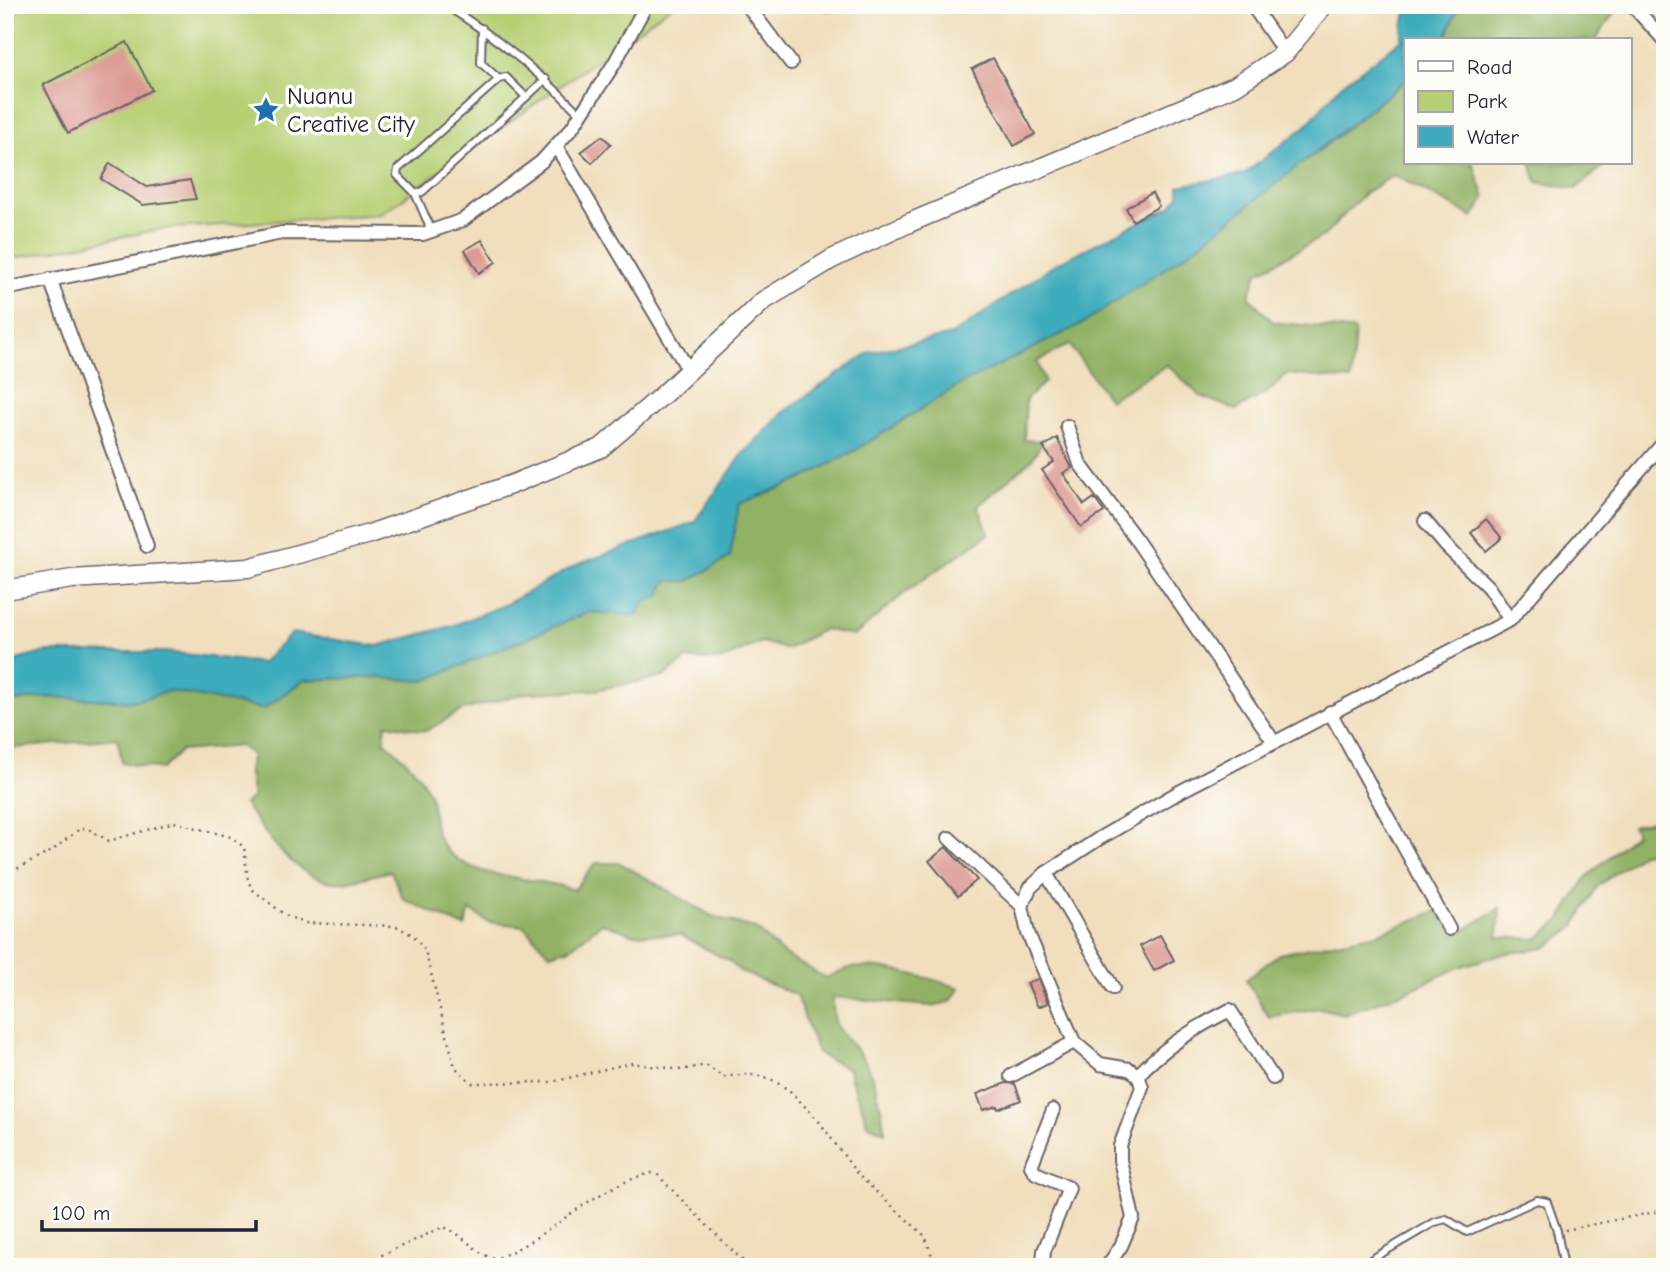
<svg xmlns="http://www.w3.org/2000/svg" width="1670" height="1272" viewBox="0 0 1670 1272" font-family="'Comic Neue',sans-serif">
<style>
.green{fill:#b7cf73;stroke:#6c7857;stroke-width:2}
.forest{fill:#91b265;stroke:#5a6a50;stroke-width:2}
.water{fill:#3eacbc;stroke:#30677c;stroke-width:2}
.building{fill:#dc9a93}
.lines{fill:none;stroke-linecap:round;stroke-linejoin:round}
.lane-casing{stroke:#6a6468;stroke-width:10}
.street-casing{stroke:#6a6468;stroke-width:16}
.secondary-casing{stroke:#6a6468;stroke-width:21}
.path{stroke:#6a6468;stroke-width:2.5;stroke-dasharray:2 5;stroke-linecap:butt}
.lane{stroke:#fff;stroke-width:6}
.street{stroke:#fff;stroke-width:12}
.secondary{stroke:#fff;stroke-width:18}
.labels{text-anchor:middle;stroke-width:7;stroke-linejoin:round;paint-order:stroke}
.poi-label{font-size:24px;fill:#22223b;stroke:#fdfcf7;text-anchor:start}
</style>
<rect width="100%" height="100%" fill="#fdfcf7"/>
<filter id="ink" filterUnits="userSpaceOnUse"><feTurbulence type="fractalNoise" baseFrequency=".0143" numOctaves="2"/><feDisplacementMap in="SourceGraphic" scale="14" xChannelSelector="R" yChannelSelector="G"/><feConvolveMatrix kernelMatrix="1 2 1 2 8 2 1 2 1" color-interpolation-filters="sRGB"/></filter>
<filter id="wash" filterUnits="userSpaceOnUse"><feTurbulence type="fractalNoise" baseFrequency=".00686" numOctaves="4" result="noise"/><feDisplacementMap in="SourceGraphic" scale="28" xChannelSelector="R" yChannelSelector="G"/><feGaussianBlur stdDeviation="1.57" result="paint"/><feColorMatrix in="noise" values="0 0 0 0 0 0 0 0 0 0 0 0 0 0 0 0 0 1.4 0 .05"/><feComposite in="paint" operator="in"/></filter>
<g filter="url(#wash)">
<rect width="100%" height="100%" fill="#f0debc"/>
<polygon class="green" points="5,5 673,5 381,214 162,229 5,260"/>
<g class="forest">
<polygon points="1459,5 1619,5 1596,40 1445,40"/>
<path d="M1406,80V163H1473L1485,198L1473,217L1394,175L1365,193L1325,235L1257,273L1249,297L1273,322L1355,331L1351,380L1286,374L1272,389L1236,410L1200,396L1167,365L1109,400L1069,344L1037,362L1045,382L1026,399L1024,440L1043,441L1032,459L978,506L989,534L907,591L854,636L824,629L787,649L762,642L721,660L687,659L663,677L596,690L526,693L463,710L426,731L386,724L384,741C402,756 425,776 431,800C436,822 430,835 451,854C479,881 538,876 574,890L596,863H620L712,916L756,929L783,954L826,978C833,975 840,971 846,969C873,961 933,979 960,988L950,1002L931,1006L833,997C832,1035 843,1031 863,1058C877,1079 881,1108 885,1132L867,1124C863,1104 852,1089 849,1069L818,1054L796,995L741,972L729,961L680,935L632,934L602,923L570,948L550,954L524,926L488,922L470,910L465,927L403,899L391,871C374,874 349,884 332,882C293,876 265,833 244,804L253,797L248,768L252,755L240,746L180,751L162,769L122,763L118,738L5,749V702L48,697L135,701L169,691L263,709L304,680L374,677L424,681L589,612L636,616L645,601L659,597L666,581H688L730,557L738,504L800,480L856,450L959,385L1318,152Z"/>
<polygon points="1531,163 1607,163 1576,189 1537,182"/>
<polygon points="1665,818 1665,849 1642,853 1597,887 1574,927 1545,948 1503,954 1459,967 1408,991 1344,1014 1319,1008 1269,1017 1246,980 1279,954 1377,934 1437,911 1455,936 1500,908 1498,937 1537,939 1560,920 1586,878 1636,833 1632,826"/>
</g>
<polygon class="water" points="1407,5 1459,5 1445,40 1406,40 1406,80 1195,248 1084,323 959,385 856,450 800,480 739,504 730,557 688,581 666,581 659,597 645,601 636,616 589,612 424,681 374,677 304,680 263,709 169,691 135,701 48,697 5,702 5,663 47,652 167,652 262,663 292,633 377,646 452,626 506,604 576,565 694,522 743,454 786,410 870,352 952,335 1057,263 1172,206 1179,195 1179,186 1244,174 1306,126 1341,85 1401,40"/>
<g id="blocks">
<g class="building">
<polygon points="127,42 152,90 68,133 43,85"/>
<polygon points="993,58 1035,134 1014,146 972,69"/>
<polygon points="602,136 611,144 592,163 581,152"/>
<polygon points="110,163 147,187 190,180 196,199 143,205 101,179"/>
<polygon points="1152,193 1159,206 1133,221 1126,208"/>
<polygon points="482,240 496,262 479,273 465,250"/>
<polygon points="1057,438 1072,468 1063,473 1084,505 1094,498 1104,512 1081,527 1042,470 1054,462 1043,447"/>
<polygon points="1486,519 1502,538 1486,551 1471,533"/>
<polygon points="946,847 977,880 958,896 929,861"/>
<polygon points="1160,935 1174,960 1154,971 1140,946"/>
<polygon points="1038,979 1048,1003 1038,1007 1027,983"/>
<polygon points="1006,1083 1015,1084 1021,1100 998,1109 997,1106 983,1110 977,1094"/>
</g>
</g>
</g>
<g filter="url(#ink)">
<use href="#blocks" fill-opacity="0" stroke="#6a6468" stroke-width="2"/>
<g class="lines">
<defs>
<g id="lane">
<path d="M445,5C495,36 540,73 581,115"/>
<polyline points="482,28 481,63 499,79 506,77 526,97"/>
<polyline points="499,79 398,169 397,175 415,193 422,192 546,79"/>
<polyline points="415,193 432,232"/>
<polyline points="1364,1267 1372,1259 1435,1222 1446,1219 1467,1232 1537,1200 1547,1202 1557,1231 1564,1267"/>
</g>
<g id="street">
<polyline points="747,5 791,63"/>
<polyline points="826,5 827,7"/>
<polyline points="1252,5 1285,53"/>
<polyline points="1632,5 1665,41"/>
<polyline points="556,146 689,371"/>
<polyline points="50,279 147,546"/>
<polyline points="5,289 282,233 423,234 463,220 541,162 572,128 614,64 646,5"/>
<polyline points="1067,426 1080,464 1135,538 1274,742"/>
<polyline points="1425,521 1446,546 1488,587 1510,620"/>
<polyline points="1330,712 1449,929"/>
<polyline points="949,838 1022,906 1028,933 1074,1042 1100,1064 1129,1069 1138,1075 1142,1087 1120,1146 1120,1160 1133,1218 1121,1246 1107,1267"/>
<polyline points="1046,873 1113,988"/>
<polyline points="1022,906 1030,888 1046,873 1100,838 1181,791 1510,620 1665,441"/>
<path d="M1138,1075C1164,1047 1196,1027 1230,1010L1273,1078"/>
<polyline points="1011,1076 1074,1042"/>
<polyline points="1048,1267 1043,1262 1044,1251 1069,1188 1036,1173 1031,1166 1053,1110"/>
</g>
<polyline id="secondary" points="5,590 72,579 248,568 369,534 513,484 601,448 665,393 763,301 832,259 909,223 1235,86 1285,53 1324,5"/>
</defs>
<use href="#lane" class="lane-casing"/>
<use href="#street" class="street-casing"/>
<use href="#secondary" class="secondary-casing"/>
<g class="path">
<polyline points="5,875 50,852 81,828 90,830 109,841 174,822 231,837 244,847 248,881 253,890 285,915 305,923 396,926 414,936 425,950 455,1067 472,1083 552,1082 630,1063 681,1070 706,1065 723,1077 748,1074 769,1078 789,1090 818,1120 858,1175 925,1236 936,1267"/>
<polyline points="1565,1230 1665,1210"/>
<path d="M356,1267L443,1227C463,1233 475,1254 495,1259C553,1236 589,1189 651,1173L657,1174C687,1206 718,1236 749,1267"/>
</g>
<use href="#lane" class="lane"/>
<use href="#street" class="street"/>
<use href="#secondary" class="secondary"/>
</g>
</g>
<defs>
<symbol id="sight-bare" viewBox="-9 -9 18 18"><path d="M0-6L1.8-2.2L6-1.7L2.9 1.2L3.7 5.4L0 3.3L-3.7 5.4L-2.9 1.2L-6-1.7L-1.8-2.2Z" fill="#1f6fb2" stroke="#fdfcf7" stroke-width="2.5" paint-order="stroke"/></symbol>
</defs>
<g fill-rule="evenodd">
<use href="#sight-bare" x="247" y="91" width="38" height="38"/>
</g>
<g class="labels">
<g class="poi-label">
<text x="287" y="104">Nuanu<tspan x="287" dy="28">Creative City</tspan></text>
</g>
</g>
<rect width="1670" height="1272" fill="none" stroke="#fdfcf7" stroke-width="28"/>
<rect x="1404" y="38" width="228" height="126" fill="#fdfcf7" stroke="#a5a5ac" stroke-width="2"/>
<rect x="1418" y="61" width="35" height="10" fill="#ffffff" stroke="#a5a5ac" stroke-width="2"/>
<text x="1467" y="74" font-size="21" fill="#22223b">Road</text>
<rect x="1418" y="91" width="35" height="21" fill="#b7cf73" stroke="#a5a5ac" stroke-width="2"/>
<text x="1467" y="108" font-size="21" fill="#22223b">Park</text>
<rect x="1418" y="126" width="35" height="21" fill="#3eacbc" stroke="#a5a5ac" stroke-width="2"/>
<text x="1467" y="144" font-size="21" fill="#22223b">Water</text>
<path d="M42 1220v10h214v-10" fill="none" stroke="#22223b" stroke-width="3.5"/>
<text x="52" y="1220" font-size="21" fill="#22223b" stroke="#fdfcf7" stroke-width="5" paint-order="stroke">100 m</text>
</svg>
